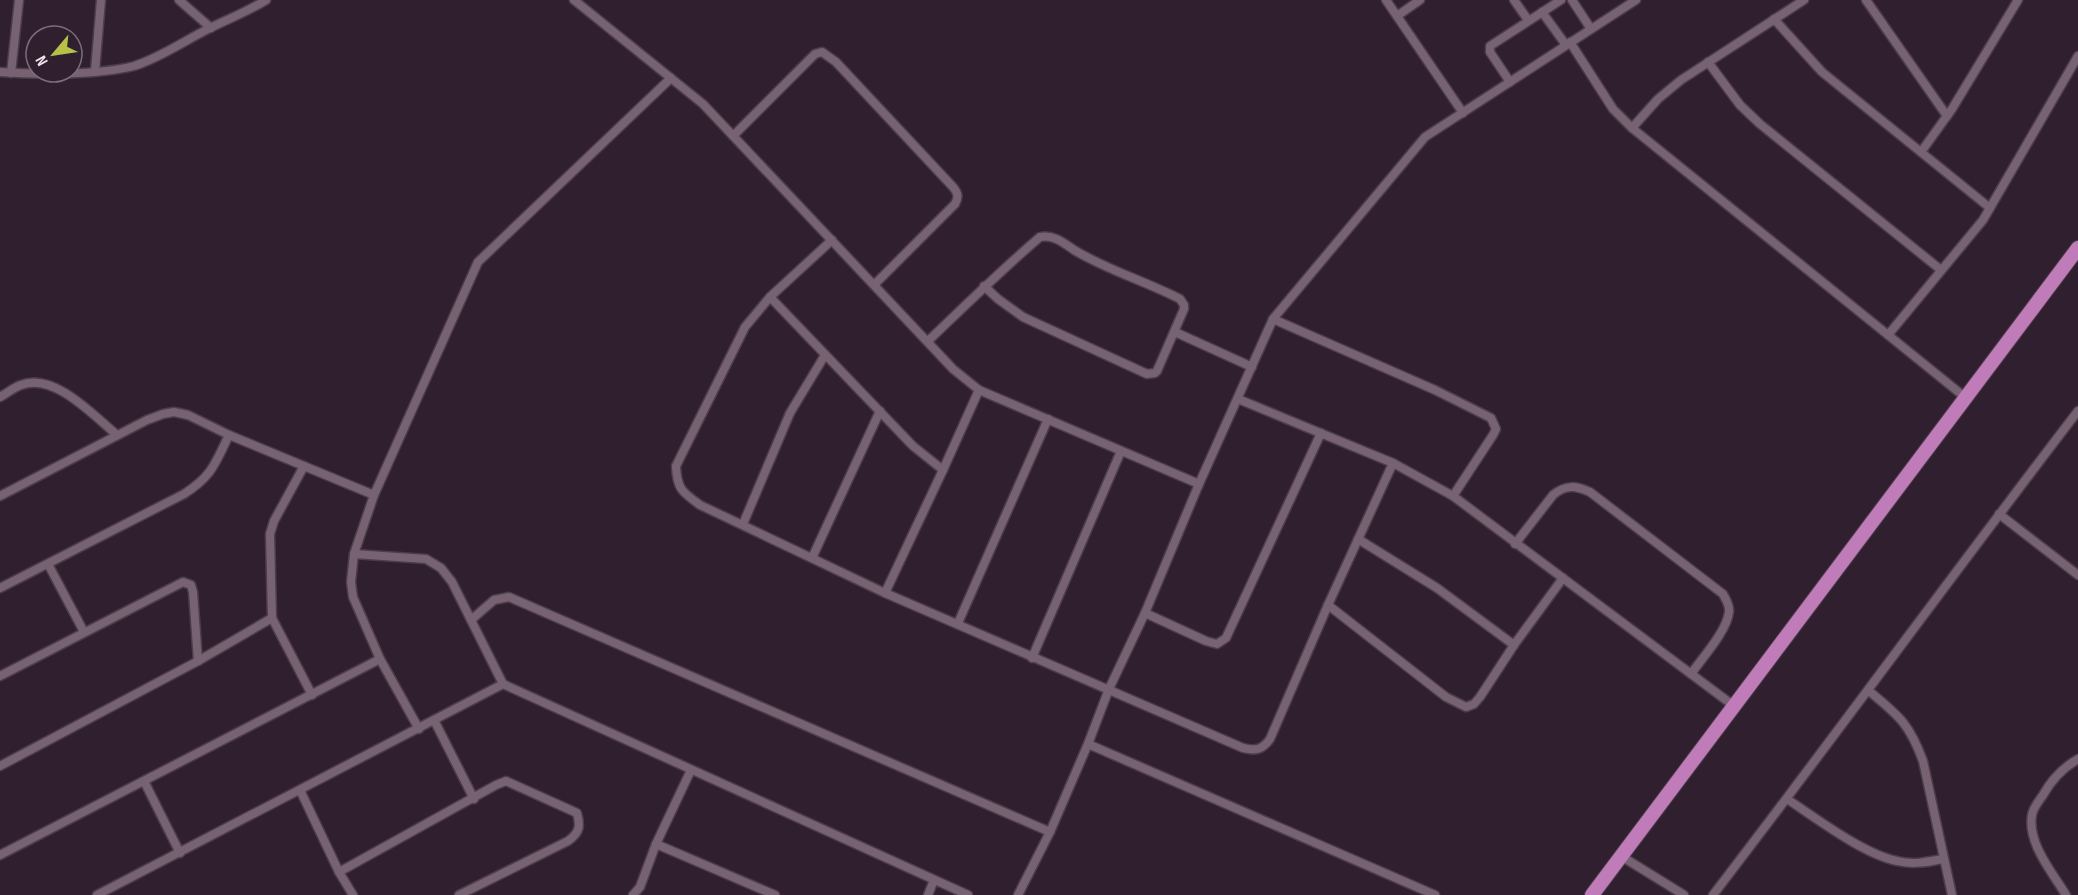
<svg xmlns="http://www.w3.org/2000/svg" width="2078" height="895" viewBox="0 0 2078 895" font-family="'Sofia Sans Condensed',sans-serif">
<style>
.lines{fill:none;stroke-linecap:round;stroke-linejoin:round}
.minor-casing{stroke:#4c3d4a;stroke-width:11}
.trunk-casing{stroke:#4c3d4a;stroke-width:16}
.minor{stroke:#776274;stroke-width:8}
.trunk{stroke:#c07cb9;stroke-width:14}
</style>
<rect width="100%" height="100%" fill="#301f2e"/>
<g class="lines">
<defs>
<g id="minor">
<polyline points="179,0 211,28"/>
<polyline points="574,0 703,104 953,369 979,390 1199,484"/>
<polyline points="1386,0 1463,113"/>
<polyline points="1514,0 1528,20"/>
<polyline points="1572,0 1591,29"/>
<polyline points="1866,0 1947,116"/>
<polyline points="1542,12 1566,45"/>
<polyline points="1397,16 1420,0"/>
<polyline points="1774,19 1822,72 1990,208"/>
<polyline points="1570,42 1613,109 1632,128 1966,398"/>
<polyline points="1708,62 1740,105 1760,124 1941,270"/>
<polyline points="95,71 101,0"/>
<path d="M0,72C36,75 99,75 134,66C160,58 184,41 208,29C228,19 247,12 266,0"/>
<polyline points="11,73 19,0"/>
<polyline points="1510,82 1490,52 1490,46 1561,0"/>
<polyline points="1632,128 1658,99 1681,80 1804,0"/>
<path d="M733,136L815,54L822,52L836,62L953,187C958,193 959,197 955,204L874,285"/>
<polyline points="1921,152 1952,109 2018,0"/>
<path d="M832,240L770,297L745,327L676,466C677,489 682,492 700,505L885,593L1243,748C1256,751 1262,750 1270,739L1328,605L1393,463"/>
<polyline points="770,297 913,446 943,470"/>
<polyline points="1273,319 1435,390 1491,418 1496,429 1493,435 1453,496"/>
<polyline points="1175,332 1252,367"/>
<polyline points="1888,335 1983,220 2078,56"/>
<path d="M928,341C965,306 1001,270 1040,237C1053,234 1064,243 1074,250C1107,270 1145,281 1180,299L1184,305V309L1157,371L1155,373L1147,374L1023,317L998,299L984,286"/>
<path d="M0,397C7,393 13,388 21,385C54,372 93,415 117,435"/>
<polyline points="1238,399 1393,463 1453,496 1734,706"/>
<polyline points="304,466 274,521 270,534 272,618 312,695"/>
<polyline points="0,496 147,420 163,414 174,412 188,415 229,435 374,495"/>
<polyline points="1999,514 2078,575"/>
<polyline points="743,524 790,413 825,355"/>
<polyline points="1358,539 1437,588 1514,645"/>
<path d="M1515,544L1553,495C1566,484 1576,486 1590,492L1723,594C1726,600 1730,605 1729,612C1727,631 1702,658 1691,674"/>
<polyline points="354,554 426,559 441,568 452,582 503,684"/>
<polyline points="812,558 880,411"/>
<polyline points="48,564 84,632"/>
<path d="M0,588L184,494C212,476 215,464 229,435"/>
<polyline points="885,593 943,470 979,390"/>
<polyline points="1328,605 1446,697 1466,707 1474,704 1480,697 1514,645 1563,578"/>
<polyline points="1145,613 1206,641 1217,644 1226,638 1321,433"/>
<polyline points="471,620 494,600 509,597 1050,832"/>
<polyline points="958,623 1048,419"/>
<polyline points="1032,658 1121,451"/>
<polyline points="0,676 183,582 191,585 193,592 198,661"/>
<path d="M1869,691C1899,716 1909,723 1923,761L1952,895"/>
<polyline points="434,720 474,799"/>
<polyline points="419,729 380,659 353,597 351,582 354,554 374,495 478,262 671,78"/>
<polyline points="1088,744 1435,895"/>
<polyline points="0,766 198,661 272,618"/>
<polyline points="144,781 180,853"/>
<polyline points="300,790 339,872 353,895"/>
<path d="M1787,799C1816,818 1863,854 1897,861C1912,865 1928,862 1943,859"/>
<polyline points="656,844 775,895"/>
<polyline points="0,855 380,659"/>
<polyline points="1621,856 1684,895"/>
<path d="M339,872L496,785L506,781L577,813C581,827 579,833 568,841L459,895"/>
<polyline points="97,895 503,684 968,895"/>
<polyline points="633,895 640,887 656,844 691,770"/>
<polyline points="928,895 934,880"/>
<polyline points="1018,895 1050,832 1088,744 1109,689 1145,613 1199,484 1273,319 1425,137 1636,0"/>
<path d="M1713,895C1836,735 1955,571 2078,411"/>
<path d="M2066,895C2052,872 2027,843 2032,815C2033,808 2039,801 2043,795C2052,779 2062,768 2078,759"/>
</g>
<polyline id="trunk" points="1592,895 2078,248"/>
</defs>
<use href="#minor" class="minor-casing"/>
<use href="#trunk" class="trunk-casing"/>
<use href="#minor" class="minor"/>
<use href="#trunk" class="trunk"/>
</g>
<g transform="translate(54 54) rotate(241)"><circle r="28" fill="#301f2e" stroke="#7c6d7b" stroke-width="1.5"/>
<path d="M0-4.5L10 22L0 15L-10 22Z" fill="#b6c148"/>
<text y="-9" font-size="16" font-weight="bold" text-anchor="middle" fill="#efe3ee">N</text>
</g>
</svg>
